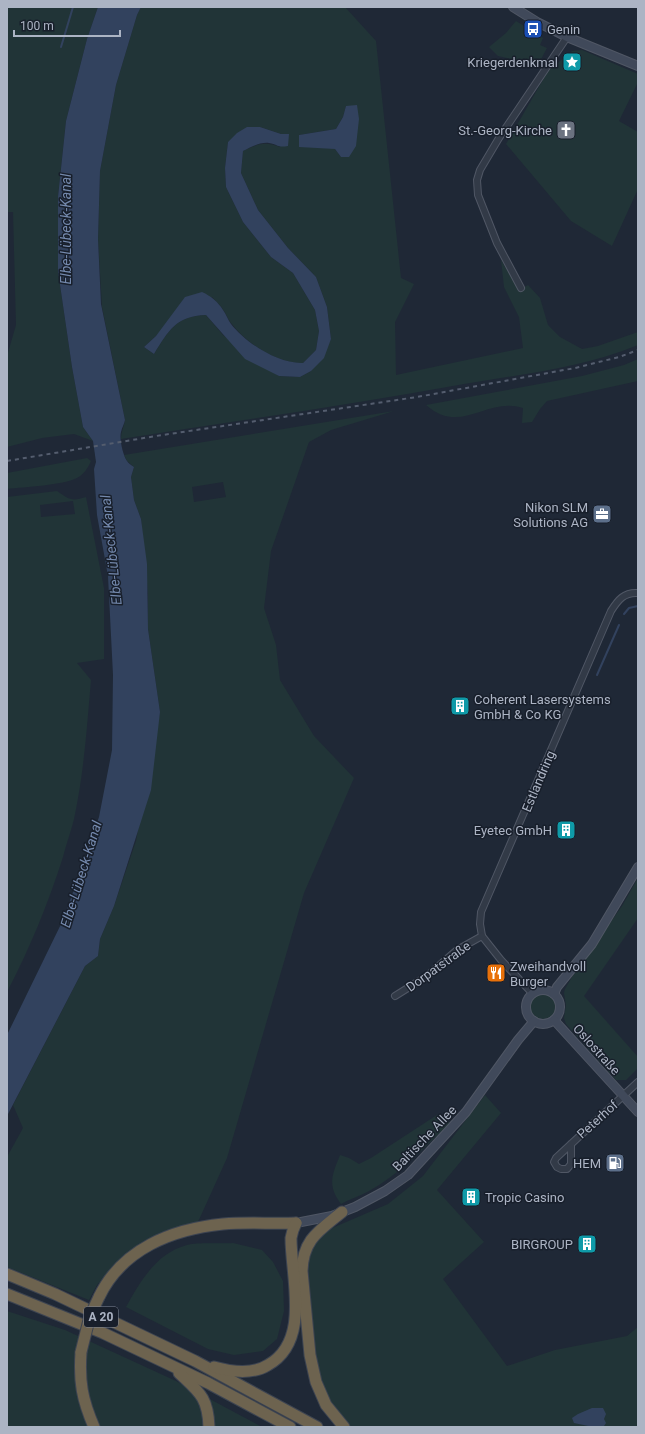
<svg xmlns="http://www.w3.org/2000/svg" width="645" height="1434" viewBox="0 0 645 1434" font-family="Roboto,sans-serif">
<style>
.green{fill:#213437;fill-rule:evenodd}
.water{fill:#32425e}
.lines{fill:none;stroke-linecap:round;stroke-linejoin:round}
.stream{stroke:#32425e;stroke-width:2}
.street-casing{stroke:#505765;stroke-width:8}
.secondary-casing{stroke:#505765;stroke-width:10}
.highway-casing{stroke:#3d4451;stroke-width:13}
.street{stroke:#323a47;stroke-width:6}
.secondary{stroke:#40495a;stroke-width:8}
.highway{stroke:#6d634f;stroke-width:11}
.rail{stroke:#545d6e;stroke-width:2;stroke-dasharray:4 4;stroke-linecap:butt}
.highway-bridge-casing{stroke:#3d4451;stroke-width:13;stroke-linecap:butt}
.highway-bridge{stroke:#6d634f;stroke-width:11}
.labels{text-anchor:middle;stroke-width:3;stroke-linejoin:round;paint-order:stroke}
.shield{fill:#181f2b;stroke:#808796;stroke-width:1}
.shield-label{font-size:12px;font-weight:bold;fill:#acb4c4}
.poi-label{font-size:13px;fill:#acb4c4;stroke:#181f2b;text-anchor:end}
.street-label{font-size:13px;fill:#acb4c4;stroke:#181f2b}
.water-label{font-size:14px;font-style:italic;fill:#7489ad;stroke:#181f2b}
</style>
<rect width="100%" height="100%" fill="#1f2836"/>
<g class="green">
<polygon points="7,7 98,7 87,39 66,121 58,197 58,271 72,367 83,427 93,441 74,434 42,438 7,447 7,356 16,325 13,212 7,212"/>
<path d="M141,7H345L376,41L401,278L414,284L395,322L396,375L523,348L519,317L504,287L501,260L519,290L528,285L540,298L548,325L560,337L582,349L598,346L638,332V345C583,368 522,374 464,384C350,405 235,421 121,439C121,432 124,427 125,420L102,307L98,239L100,171L116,85L137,15ZM346,106L341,157L335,149L299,135L336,129L343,117ZM260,127L281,134H288L280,147C264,141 258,144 243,151L241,173L258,210L288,248L316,277L327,307L331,339L311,371L300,377L279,376L223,335L206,315C176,316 169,330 154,354L144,347L156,336L212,297C216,301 221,306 224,311C227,315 228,320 232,324C247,344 278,364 303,363L316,350L319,331L315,310L293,273L271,257L243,222L226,187L225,168L228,142Z"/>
<polygon points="516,21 543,38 540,45 547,48 538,65 498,56 489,47 506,33"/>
<polygon points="582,50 638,74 638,82 619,121 638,132 638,189 612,246 571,221 506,144 548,71 572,51"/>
<path d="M638,359V381L547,401L540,409L532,422L522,423L523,408C487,396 461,436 426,405L582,376L624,365Z"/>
<path d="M394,411L331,430L309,442L271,551L264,608L276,645L280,680L314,736L354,778L304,893L227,1158L198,1222L118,1262L97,1285L89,1300L7,1267V1157L23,1128L13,1105L85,966L98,956L100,939L114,906L136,841L160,712L148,629V594L141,519L134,500L131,477L134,467L127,461L124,455ZM223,482L226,497L194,502L192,487Z"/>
<path d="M87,458L91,461C88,468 84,474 77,478C63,485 25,487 7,489V473Z"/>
<path d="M57,491C69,499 71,502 86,497L104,588V659L77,663L91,680C87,726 84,773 74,819C71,832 66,844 63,857C48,904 30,948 7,992V497ZM73,501L75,514L41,517L40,505Z"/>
<polygon points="638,878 638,918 584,996 638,1057 638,1068 626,1080 616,1080 566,1024 564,1018 566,1005 564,993 565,989 572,977 622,906"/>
<circle cx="543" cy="1006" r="13"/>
<polygon points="485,1095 501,1113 437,1190 484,1242 443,1279 507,1366 555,1350 627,1336 638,1327 638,1427 349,1427 328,1397 317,1367 307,1256 313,1242 323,1232 388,1204 423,1176"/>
<path d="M440,1113L450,1123C425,1147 400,1174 369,1191C360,1196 350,1199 341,1204C327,1185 332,1175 340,1155L349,1158L359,1164L371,1158Z"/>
<path d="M233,1243L262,1250L273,1262L283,1281L284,1311L277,1339L263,1351L234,1355L208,1349L126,1307C140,1282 156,1253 187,1245C198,1242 221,1244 233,1243Z"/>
<polygon points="7,1311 65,1330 176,1381 262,1427 7,1427"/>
</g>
<g class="water">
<path d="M98,7H141L137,15L116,85L100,171L98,239L101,304L125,420C124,425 122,427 121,432C119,438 123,456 127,461C128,463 131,465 134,467L131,477L134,500L141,519L147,564L148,629L160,712L151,790L114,906L100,939L98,956L85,966L7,1116V1035L64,918L99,817L112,750L113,675L108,576L97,515L94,469L96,462L93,441L83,427L72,367L58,271V197L66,121L87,39Z"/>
<polygon points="357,105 359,119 356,146 349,157 341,157 335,149 299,147 299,135 336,129 343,117 346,106"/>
<path d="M247,127H260L281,134H289L288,146C276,148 278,144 269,143C260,142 251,147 243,151L241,173L258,210L288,248L316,277L327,307L331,339L324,358L311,371L300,377L279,376L245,359L206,315C176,316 169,330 154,354L144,347L156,336L185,297L202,292C211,296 218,302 223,310C226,314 228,320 231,324C246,343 278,364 303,363L316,350L319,331L315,310L293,273L271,257L243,222L226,187L225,168L228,142L237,133Z"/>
<polygon points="592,1408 603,1408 606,1414 604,1419 606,1423 604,1426 593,1427 574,1423 572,1418 578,1414"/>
</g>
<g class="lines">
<g class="stream">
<polyline points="61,47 73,7"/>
<polyline points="624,614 629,608 638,606"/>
<polyline points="597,675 619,625"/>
</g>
<defs>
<g id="street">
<polyline points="521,288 497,243 478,195 477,180 480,170 499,138 567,37"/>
<path d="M533,994L501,960L482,936L480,924L481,912L611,611C618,600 624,592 638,593"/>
<polyline points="395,996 427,976 457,950 482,936"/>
<polyline points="571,1144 571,1164 567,1169 561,1169 557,1167 554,1162 556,1158 638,1082"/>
</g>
<g id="secondary">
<polyline points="513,7 537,22 567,37 638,66"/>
<circle cx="543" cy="1007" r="17"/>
<polyline points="554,994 557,987 592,944 638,867"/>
<polyline points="554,1020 638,1112"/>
<polyline points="296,1223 332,1216 355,1207 385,1191 408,1175 466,1112 518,1040 534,1021"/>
</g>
<g id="highway">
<path d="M342,1212C319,1231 303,1239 302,1271L310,1355L316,1382L326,1405L344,1427"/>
<polyline points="7,1274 55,1294 195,1361 317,1427"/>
<polyline points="7,1294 103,1333 208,1383 290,1427"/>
<path d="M99,1297C122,1249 172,1229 223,1224C247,1222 272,1224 296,1223"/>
<path d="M81,1352C79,1382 82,1399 94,1427"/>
<path d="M214,1367C232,1372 252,1375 268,1365C311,1341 291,1278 291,1238L293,1230L296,1223"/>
<path d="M179,1373C199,1392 208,1397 209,1427"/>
</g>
</defs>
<use href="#street" class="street-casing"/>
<use href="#secondary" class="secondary-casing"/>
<use href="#highway" class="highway-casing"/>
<use href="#street" class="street"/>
<use href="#secondary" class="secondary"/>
<use href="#highway" class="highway"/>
<polyline class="rail" points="7,461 156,436 417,397 575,368 619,357 638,350"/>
<defs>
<polyline id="highway-bridge" points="81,1352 90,1316 99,1297"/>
</defs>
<use href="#highway-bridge" class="highway-bridge-casing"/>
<use href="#highway-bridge" class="highway-bridge"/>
</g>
<defs>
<symbol id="bus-square" viewBox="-11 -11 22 22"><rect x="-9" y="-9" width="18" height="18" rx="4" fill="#1a4fb4" stroke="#181f2b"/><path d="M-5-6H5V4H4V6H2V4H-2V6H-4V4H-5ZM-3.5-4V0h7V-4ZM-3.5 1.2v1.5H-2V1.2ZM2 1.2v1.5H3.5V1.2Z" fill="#fff"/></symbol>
<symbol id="sight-square" viewBox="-11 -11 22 22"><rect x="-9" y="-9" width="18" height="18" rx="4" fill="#0f9aa8" stroke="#181f2b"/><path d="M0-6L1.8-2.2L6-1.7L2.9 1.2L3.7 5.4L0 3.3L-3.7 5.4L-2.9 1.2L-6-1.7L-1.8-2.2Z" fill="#fff"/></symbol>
<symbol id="church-square" viewBox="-11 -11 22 22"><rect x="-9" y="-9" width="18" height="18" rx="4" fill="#6b7280" stroke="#181f2b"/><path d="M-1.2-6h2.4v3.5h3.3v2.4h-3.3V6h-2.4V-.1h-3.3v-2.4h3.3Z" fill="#fff"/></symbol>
<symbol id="office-square" viewBox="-11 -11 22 22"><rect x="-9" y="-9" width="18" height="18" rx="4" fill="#5c6f8a" stroke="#181f2b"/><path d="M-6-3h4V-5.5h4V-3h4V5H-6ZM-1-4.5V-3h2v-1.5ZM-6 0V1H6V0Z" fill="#fff"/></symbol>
<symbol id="building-square" viewBox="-11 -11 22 22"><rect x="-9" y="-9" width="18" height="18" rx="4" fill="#0f9aa8" stroke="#181f2b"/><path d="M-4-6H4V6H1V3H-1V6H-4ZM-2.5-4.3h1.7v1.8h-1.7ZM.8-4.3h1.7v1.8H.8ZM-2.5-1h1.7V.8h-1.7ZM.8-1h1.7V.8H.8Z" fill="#fff"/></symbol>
<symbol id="restaurant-square" viewBox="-11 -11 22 22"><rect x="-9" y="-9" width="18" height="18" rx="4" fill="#e8710a" stroke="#181f2b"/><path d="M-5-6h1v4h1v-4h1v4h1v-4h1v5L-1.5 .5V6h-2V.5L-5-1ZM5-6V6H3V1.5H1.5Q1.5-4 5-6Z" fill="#fff"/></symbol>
<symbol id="fuel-square" viewBox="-11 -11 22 22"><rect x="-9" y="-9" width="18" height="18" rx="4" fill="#5c6f8a" stroke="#181f2b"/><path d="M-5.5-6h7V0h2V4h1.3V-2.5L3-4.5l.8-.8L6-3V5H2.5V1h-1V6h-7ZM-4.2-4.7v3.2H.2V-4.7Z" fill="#fff"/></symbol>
</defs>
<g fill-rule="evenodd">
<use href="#bus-square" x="522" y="18" width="22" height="22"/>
<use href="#sight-square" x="561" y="51" width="22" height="22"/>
<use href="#church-square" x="555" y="119" width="22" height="22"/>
<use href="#office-square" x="591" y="503" width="22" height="22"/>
<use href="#building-square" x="449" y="695" width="22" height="22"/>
<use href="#building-square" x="555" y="819" width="22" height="22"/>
<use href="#restaurant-square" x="485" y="962" width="22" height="22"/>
<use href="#fuel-square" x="604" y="1152" width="22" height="22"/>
<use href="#building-square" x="460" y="1186" width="22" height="22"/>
<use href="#building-square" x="576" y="1233" width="22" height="22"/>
</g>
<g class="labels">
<rect class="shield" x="84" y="1307" width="34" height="20" rx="3"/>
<g class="shield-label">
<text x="101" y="1321">A 20</text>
</g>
<g class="poi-label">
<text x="547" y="34" text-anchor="start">Genin</text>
<text x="558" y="67">Kriegerdenkmal</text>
<text x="552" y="135">St.-Georg-Kirche</text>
<text x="588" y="512">Nikon SLM<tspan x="588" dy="15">Solutions AG</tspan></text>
<text x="474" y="704" text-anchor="start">Coherent Lasersystems<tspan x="474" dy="15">GmbH &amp; Co KG</tspan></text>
<text x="552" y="835">Eyetec GmbH</text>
<text x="510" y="971" text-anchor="start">Zweihandvoll<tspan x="510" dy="15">Burger</tspan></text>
<text x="601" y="1168">HEM</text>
<text x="485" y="1202" text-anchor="start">Tropic Casino</text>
<text x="573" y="1249">BIRGROUP</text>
</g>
<g class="street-label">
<text transform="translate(538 781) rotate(-67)" y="5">Estlandring</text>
<text transform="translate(438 966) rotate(-36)" y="5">Dorpatstraße</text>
<text transform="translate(597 1049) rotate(48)" y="5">Oslostraße</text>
<text transform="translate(597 1119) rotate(-42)" y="5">Peterhof</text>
<text transform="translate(424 1138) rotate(-46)" y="5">Baltische Allee</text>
</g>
<g class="water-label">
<text transform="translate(66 229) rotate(-90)" y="5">Elbe-Lübeck-Kanal</text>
<text transform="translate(111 550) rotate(-96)" y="5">Elbe-Lübeck-Kanal</text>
<text transform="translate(81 874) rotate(-73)" y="5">Elbe-Lübeck-Kanal</text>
</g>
</g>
<rect width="645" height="1434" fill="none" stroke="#acb4c4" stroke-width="16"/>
<path d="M14 30v6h106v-6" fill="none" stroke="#acb4c4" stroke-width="2"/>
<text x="20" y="30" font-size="12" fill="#acb4c4" stroke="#181f2b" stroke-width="3" paint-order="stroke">100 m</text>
</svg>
